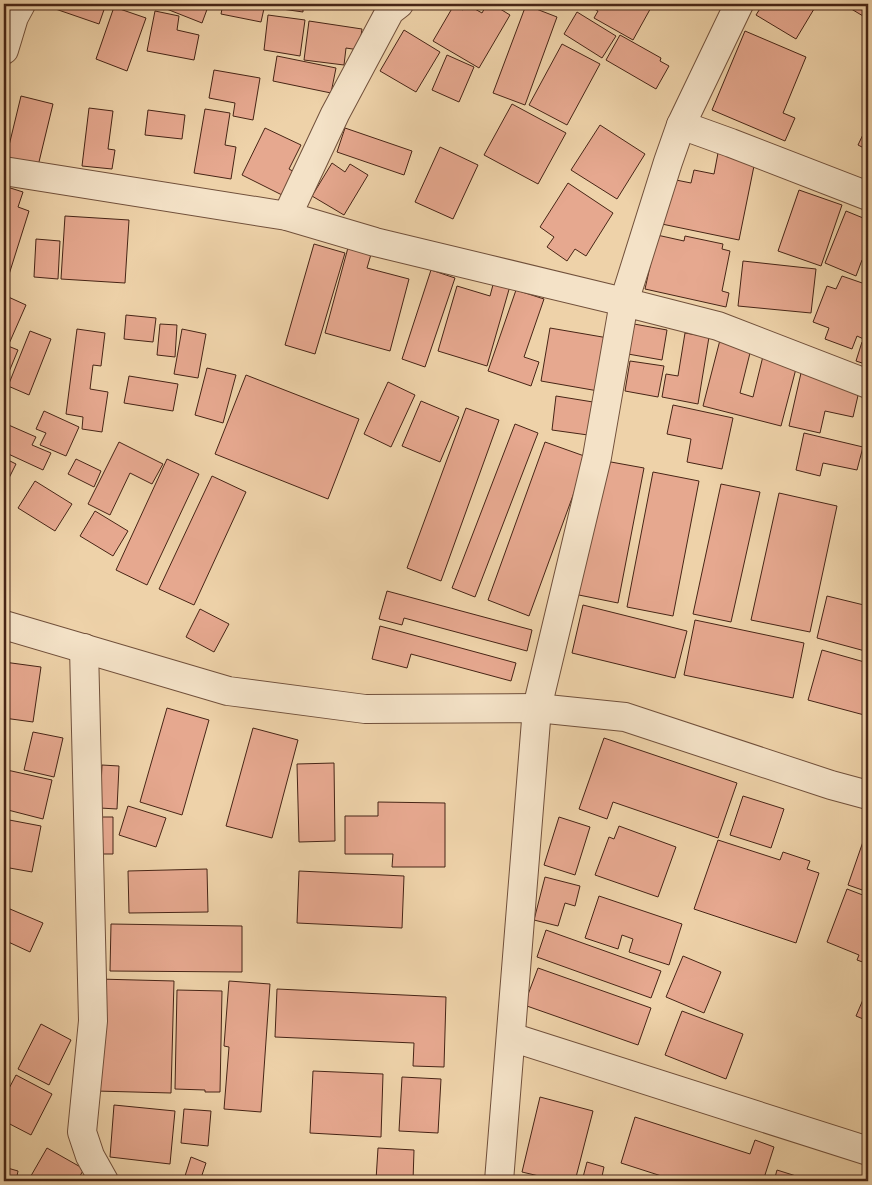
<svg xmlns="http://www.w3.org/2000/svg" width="872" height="1185" viewBox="0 0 872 1185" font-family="'Sorts Mill Goudy',serif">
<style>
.building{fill:#e6a88f;stroke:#472516}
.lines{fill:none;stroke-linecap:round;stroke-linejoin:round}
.minor-casing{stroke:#71503b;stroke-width:30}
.minor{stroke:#f4e2c7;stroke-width:28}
</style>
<rect width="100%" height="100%" fill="#eed2a9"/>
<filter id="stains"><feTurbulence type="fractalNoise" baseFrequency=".004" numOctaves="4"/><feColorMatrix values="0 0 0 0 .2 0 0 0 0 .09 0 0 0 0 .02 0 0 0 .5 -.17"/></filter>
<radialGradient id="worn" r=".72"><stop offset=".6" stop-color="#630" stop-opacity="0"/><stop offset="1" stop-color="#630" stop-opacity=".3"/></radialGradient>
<g class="building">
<polygon points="41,4 106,4 99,24"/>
<polygon points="154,4 209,4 202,23"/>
<polygon points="223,4 265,4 261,22 221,14"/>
<polygon points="269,4 303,4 303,12 268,7"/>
<polygon points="466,4 482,13 487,4 492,4 510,15 479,68 433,41 454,5 463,10"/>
<polygon points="585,4 653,4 633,40 594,18 598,11"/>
<polygon points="763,4 817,4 796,39 756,15"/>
<polygon points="843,4 868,4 868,19"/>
<polygon points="526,5 557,17 525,105 493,93"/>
<polygon points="114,7 146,18 127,71 96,59"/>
<polygon points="155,11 179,16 177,30 199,35 194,60 147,51"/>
<polygon points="577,12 616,36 602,58 564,34"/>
<polygon points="268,15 305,20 300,56 264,50"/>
<polygon points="309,21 362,29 359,50 346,48 344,65 304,60"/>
<polygon points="404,30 440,52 416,92 380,71"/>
<polygon points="745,31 806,57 783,113 795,118 785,141 712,110"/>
<polygon points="620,35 661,58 660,61 669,66 656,89 606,60"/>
<polygon points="562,44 600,64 567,125 529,105"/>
<polygon points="447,55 474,67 459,102 432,90"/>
<polygon points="277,56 336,68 331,93 273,81"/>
<polygon points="214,70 260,78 253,120 233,116 235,103 209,98"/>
<polygon points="21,96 53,104 38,166 6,158"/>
<polygon points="512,104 566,133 538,184 484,155"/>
<polygon points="89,108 113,111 108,149 115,150 112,169 82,166"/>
<polygon points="205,109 230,113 225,145 236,147 231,179 194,173"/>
<polygon points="148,110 185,115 182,139 145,135"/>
<polygon points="868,124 868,150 858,145"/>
<polygon points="600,125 645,154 617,199 571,170"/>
<polygon points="265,128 301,145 289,169 298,174 286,197 242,175"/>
<polygon points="345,128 412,151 404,175 337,152"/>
<polygon points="440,147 478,165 453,219 415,202"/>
<polygon points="718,153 755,161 739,240 657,223 666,178 691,183 694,170 714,174"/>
<polygon points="332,163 345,172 350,164 368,175 344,215 312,196"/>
<polygon points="568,183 613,213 586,256 575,249 567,261 547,247 554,237 540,227"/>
<polygon points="4,186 23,192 18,207 29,211 6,284 4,283"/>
<polygon points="799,190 842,205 821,266 778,251"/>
<polygon points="846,211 868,220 868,263 862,260 856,276 825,263"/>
<polygon points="65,216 129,220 125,283 61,279"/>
<polygon points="657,235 684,241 685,236 723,244 722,249 730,251 722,291 729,293 726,307 645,289"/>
<polygon points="36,239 60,241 58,279 34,277"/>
<polygon points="314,244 345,253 315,354 285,345"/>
<polygon points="349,244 372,251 367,268 409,279 390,351 325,333"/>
<polygon points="743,261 816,269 811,313 738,306"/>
<polygon points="431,270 455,278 425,367 402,359"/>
<polygon points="842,276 868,285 868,341 857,336 852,349 825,339 829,328 813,322 827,286 836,289"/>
<polygon points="494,281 510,286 487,366 438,351 457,286 490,296"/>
<polygon points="516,290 544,299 524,357 539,362 531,386 488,371"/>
<polygon points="4,295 26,305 8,346 18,350 4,384"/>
<polygon points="126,315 156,318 153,342 124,339"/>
<polygon points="160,324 177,325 175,357 157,355"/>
<polygon points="634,324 667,330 662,360 628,354"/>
<polygon points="550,328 614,339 604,392 541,381"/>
<polygon points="77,329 105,333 101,366 93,365 90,389 108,392 102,432 82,429 83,417 66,414"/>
<polygon points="182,329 206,334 198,378 174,374"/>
<polygon points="30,331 51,339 29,395 8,386"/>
<polygon points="685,333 709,337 698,404 662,397 666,374 678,376"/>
<polygon points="720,340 751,349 740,393 753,397 764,352 798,361 781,426 703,406"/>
<polygon points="862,342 868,344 868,365 856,361"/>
<polygon points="630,361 664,366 658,397 625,391"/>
<polygon points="207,368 236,375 223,423 195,415"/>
<polygon points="801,373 860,387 853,417 825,411 820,433 789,426"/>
<polygon points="246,375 359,419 328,499 215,454"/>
<polygon points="129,376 178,384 173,411 124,403"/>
<polygon points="388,382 415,395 391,447 364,434"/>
<polygon points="556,396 593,402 588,435 552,430"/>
<polygon points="421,401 459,417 440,462 402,446"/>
<polygon points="673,405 733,418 722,469 687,462 691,439 667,434"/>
<polygon points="466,408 499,420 441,581 407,568"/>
<polygon points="44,411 79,427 66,456 40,445 46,433 36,429"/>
<polygon points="4,423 36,437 32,445 51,453 43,470 4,452"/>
<polygon points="515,424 538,433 475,597 452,588"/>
<polygon points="804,433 863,447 857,470 823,463 820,476 796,470"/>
<polygon points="119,442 163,464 152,484 130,473 110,515 88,504"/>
<polygon points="545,442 587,457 529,616 488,600"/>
<polygon points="4,458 16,464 4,488"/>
<polygon points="76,459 101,471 94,487 68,474"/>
<polygon points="167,459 199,474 147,585 116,570"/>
<polygon points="600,460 644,468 618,603 574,594"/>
<polygon points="653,472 699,481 673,616 627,607"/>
<polygon points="212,476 246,492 194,605 159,589"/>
<polygon points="35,481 72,504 55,531 18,508"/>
<polygon points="721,484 760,492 731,622 693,614"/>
<polygon points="779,493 837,506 810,632 751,620"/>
<polygon points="95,511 128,531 113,556 80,536"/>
<polygon points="387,591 532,630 527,651 404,618 402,625 379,619"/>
<polygon points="827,596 868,606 868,639 865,651 817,638"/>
<polygon points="583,605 687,631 675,678 572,653"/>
<polygon points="200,609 229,624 214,652 186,637"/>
<polygon points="695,620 804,643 793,698 684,675"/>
<polygon points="380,626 516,663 511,681 411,654 407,668 372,659"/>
<polygon points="822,650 868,663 868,716 808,700"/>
<polygon points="4,662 41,667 33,722 4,718"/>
<polygon points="167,708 209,720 182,815 140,802"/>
<polygon points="253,728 298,740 272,838 226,826"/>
<polygon points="33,732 63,738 54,777 24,770"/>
<polygon points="604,738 737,783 718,838 613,802 607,819 579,809"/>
<polygon points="334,763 335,841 299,842 297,764"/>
<polygon points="102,765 119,766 117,809 100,808"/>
<polygon points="7,770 52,780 43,819 4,809 4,785"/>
<polygon points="743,796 784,809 771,848 730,835"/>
<polygon points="378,802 445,803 445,867 392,867 393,854 345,854 345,816 378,816"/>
<polygon points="128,806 166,818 156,847 119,835"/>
<polygon points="95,817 113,817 113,854 94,854"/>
<polygon points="559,817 590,827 575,875 544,865"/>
<polygon points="4,819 41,826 32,872 4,867"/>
<polygon points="619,826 676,847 658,897 595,875 609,837 614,839"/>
<polygon points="866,833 868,834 868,892 848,885"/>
<polygon points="718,840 780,860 783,852 810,861 807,869 819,873 796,943 694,909"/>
<polygon points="207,869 208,912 129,913 128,871"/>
<polygon points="299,871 404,876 402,928 297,923"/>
<polygon points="545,877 580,886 575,906 565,903 558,926 534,920"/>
<polygon points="847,889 868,897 868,964 857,960 859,955 827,942"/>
<polygon points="599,896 682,924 669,965 629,952 633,939 622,935 618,949 585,938"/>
<polygon points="10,909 43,923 30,952 4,940 4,924"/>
<polygon points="111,924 242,926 242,972 110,971"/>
<polygon points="546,930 661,971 651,998 537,957"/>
<polygon points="683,956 721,972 704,1013 666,997"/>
<polygon points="538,968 651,1008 638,1045 524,1005"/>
<polygon points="98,979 174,981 171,1093 96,1091"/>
<polygon points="229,981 270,984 261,1112 224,1109 229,1047 224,1046"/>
<polygon points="868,988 868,1021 856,1016"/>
<polygon points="277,989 446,997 444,1067 413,1066 414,1043 275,1037"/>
<polygon points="177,990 222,991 220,1092 205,1092 205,1090 175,1089"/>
<polygon points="682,1011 743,1034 726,1079 665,1055"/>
<polygon points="41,1024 71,1040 49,1085 18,1069"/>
<polygon points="313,1071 383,1074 381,1137 310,1133"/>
<polygon points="16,1075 52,1094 31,1135 4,1121 4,1098"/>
<polygon points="402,1077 441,1079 438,1133 399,1131"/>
<polygon points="540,1097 593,1111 575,1181 560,1181 522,1172"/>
<polygon points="114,1105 175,1111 170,1164 110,1157"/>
<polygon points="184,1109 211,1111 208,1146 181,1143"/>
<polygon points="635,1117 750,1154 755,1140 774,1147 763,1181 677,1181 621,1163"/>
<polygon points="47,1148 84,1169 77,1181 28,1181"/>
<polygon points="378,1148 414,1150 413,1181 376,1180"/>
<polygon points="191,1157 206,1163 200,1181 185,1176"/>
<polygon points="587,1162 604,1167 601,1181 582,1181"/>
<polygon points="4,1167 18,1171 16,1181 4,1181"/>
<polygon points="777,1170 812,1181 774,1181"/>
</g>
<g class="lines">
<defs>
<g id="minor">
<polyline points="4,50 14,17 21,4"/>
<polyline points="681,125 731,143 868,196"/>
<polyline points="4,171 287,216 375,242 624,302 668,162 681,125 739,4"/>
<polyline points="287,216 335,114 390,11 399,4"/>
<polyline points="4,625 228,691 365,709 537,708 625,717 831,785 868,795"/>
<polyline points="84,648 93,1021 82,1132 90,1156 104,1181"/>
<polyline points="511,1037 868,1151"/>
<polyline points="499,1181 537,708 597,457 624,302 718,326 868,384"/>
</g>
</defs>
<use href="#minor" class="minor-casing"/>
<use href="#minor" class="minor"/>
</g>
<rect width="872" height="1185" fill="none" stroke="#eed2a9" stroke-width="20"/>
<rect x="5" y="5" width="862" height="1175" fill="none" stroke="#472516" stroke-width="2.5"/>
<rect x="10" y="10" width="852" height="1165" fill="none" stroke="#472516"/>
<rect width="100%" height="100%" filter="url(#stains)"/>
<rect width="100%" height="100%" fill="url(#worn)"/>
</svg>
